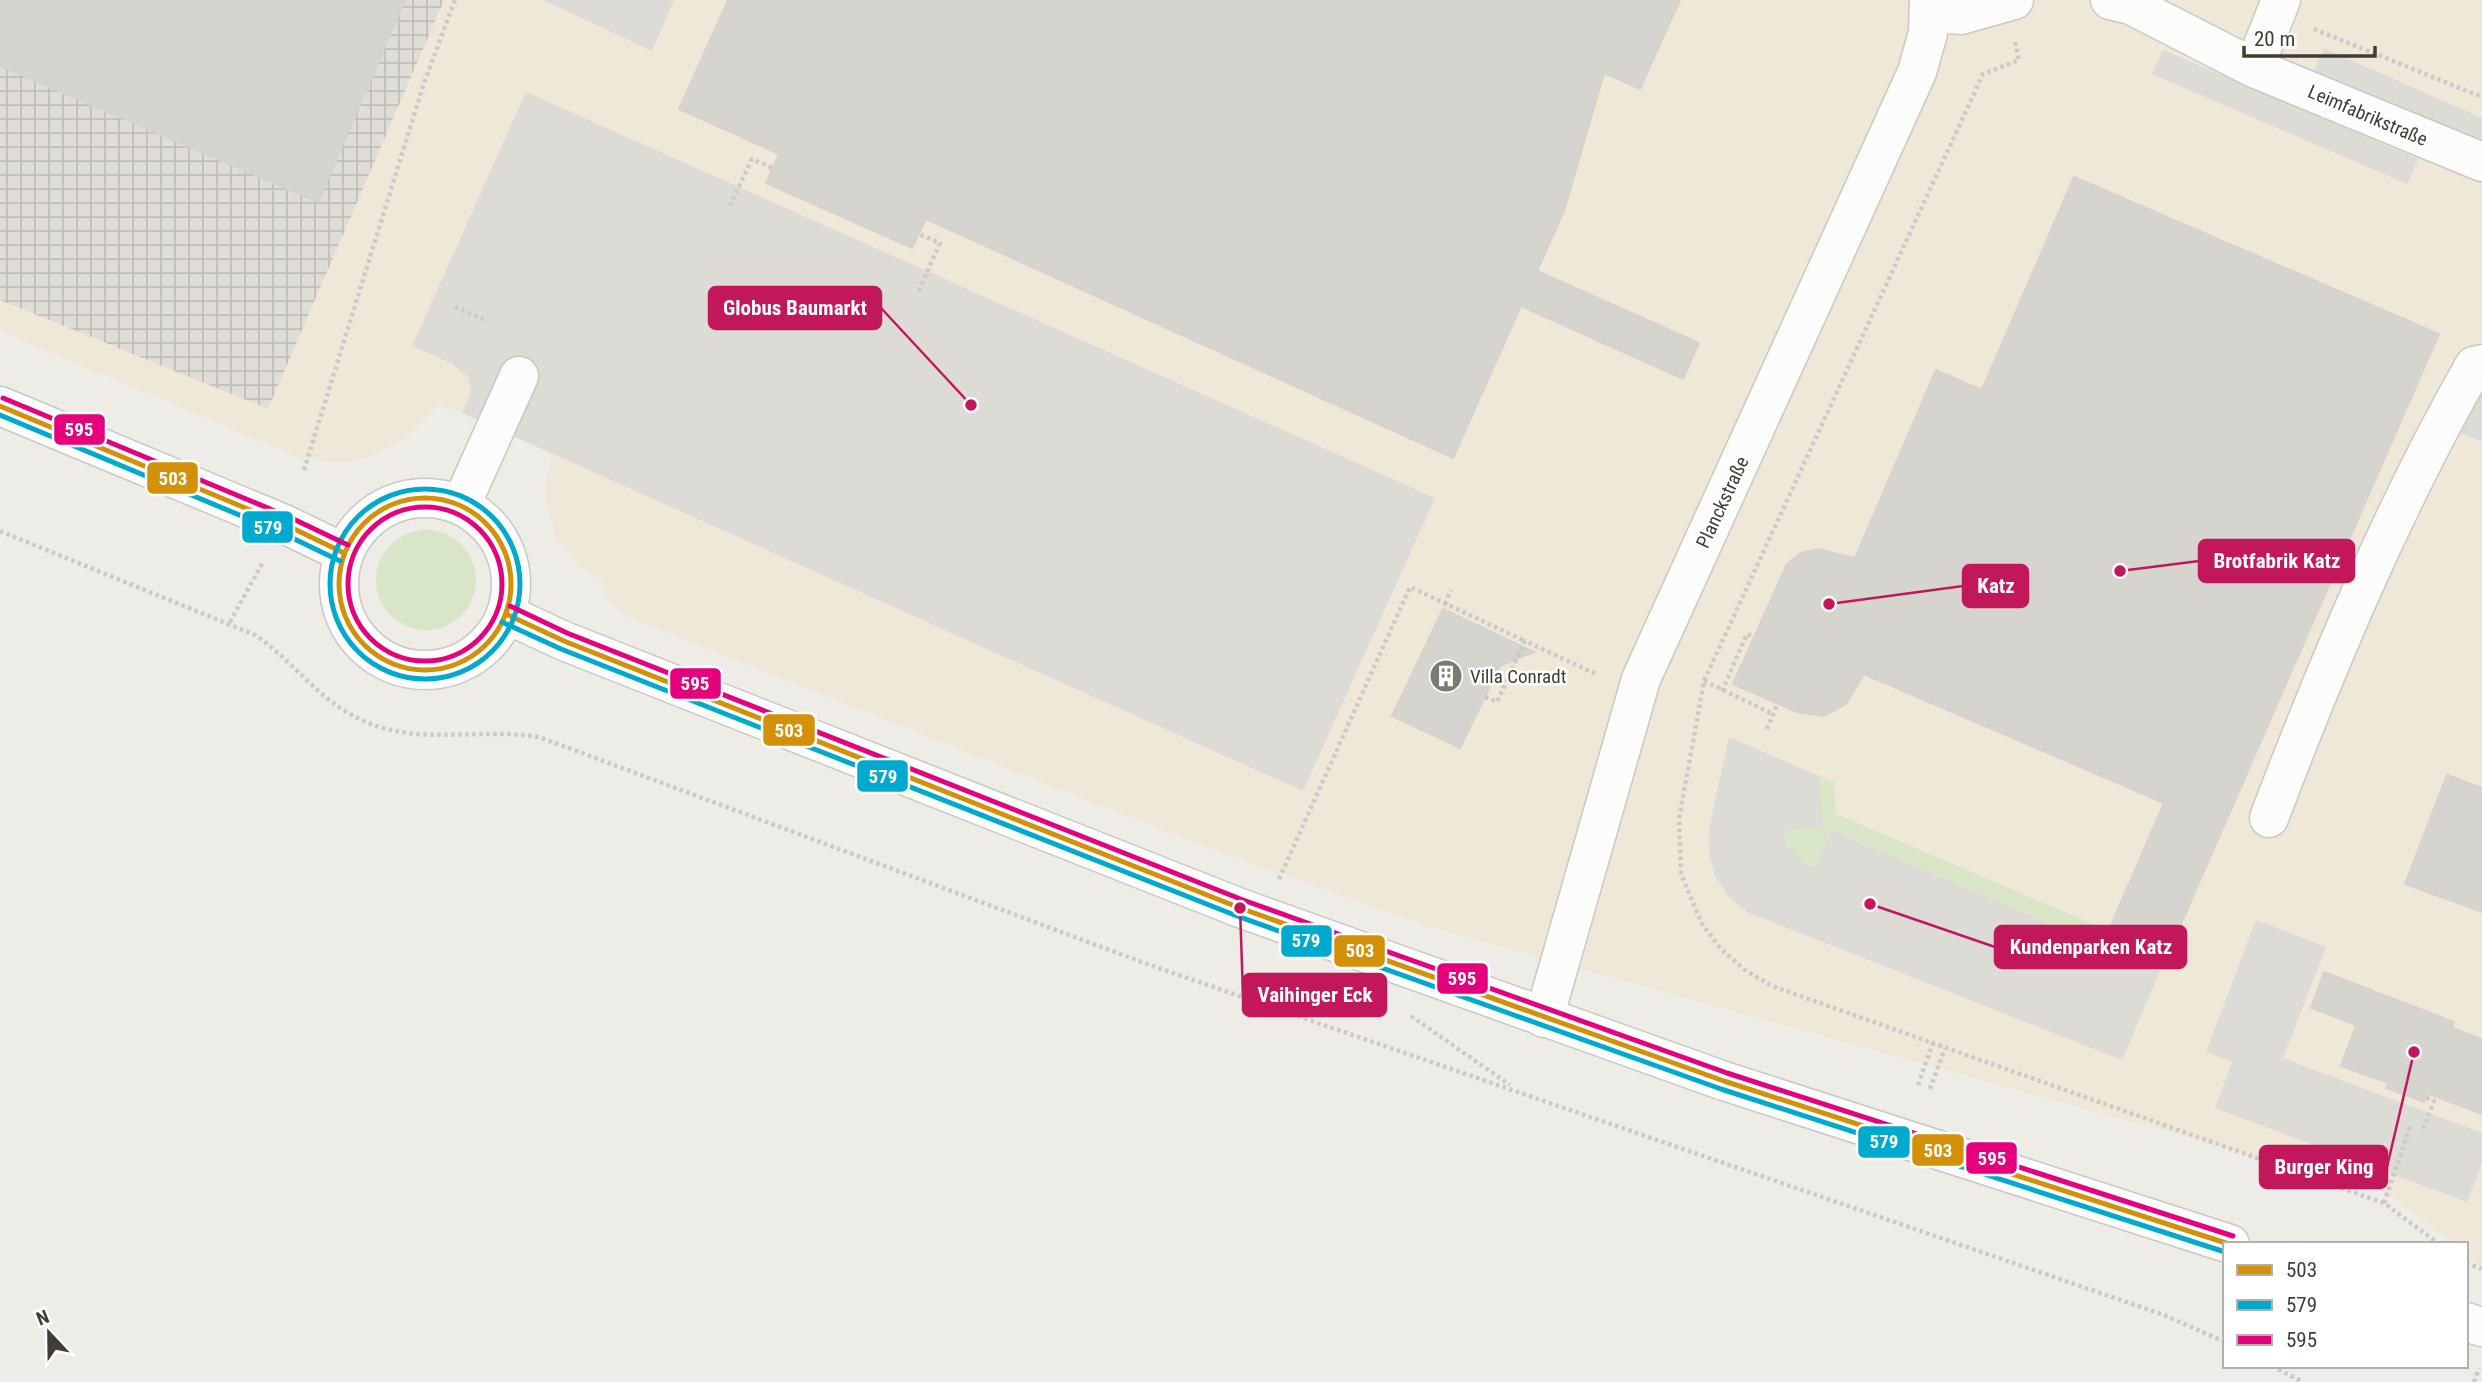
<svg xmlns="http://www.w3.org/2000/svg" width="2482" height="1382" viewBox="0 0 2482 1382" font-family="'Roboto Condensed',sans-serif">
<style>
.commercial{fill:#efe8d9}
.industrial{fill:url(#industrial-grid)}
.garden{fill:#d8e6c7}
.parking{fill:#dcdbd6}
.building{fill:#d6d4cf;stroke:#d5d3cc;stroke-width:2}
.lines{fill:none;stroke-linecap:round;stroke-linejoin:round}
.minor-casing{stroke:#c9c8c2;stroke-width:41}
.path{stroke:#cbcac6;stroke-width:4.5;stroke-dasharray:3.5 3.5;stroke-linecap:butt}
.minor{stroke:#fcfcfb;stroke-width:38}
.bus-1-casing{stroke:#fff;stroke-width:10}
.bus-2-casing{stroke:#fff;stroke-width:10}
.bus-3-casing{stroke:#fff;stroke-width:10}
.bus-1{stroke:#d3910a;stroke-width:5}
.bus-2{stroke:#00a9ce;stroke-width:5}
.bus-3{stroke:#e5007d;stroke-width:5}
.labels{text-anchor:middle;stroke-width:5;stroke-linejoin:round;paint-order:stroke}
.street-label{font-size:19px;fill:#413d34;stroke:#fff}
.poi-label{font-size:19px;fill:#413d34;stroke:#fff;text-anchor:start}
.leader{fill:none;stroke:#c2185b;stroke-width:2.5}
.callout-dot{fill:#c2185b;stroke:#fff;stroke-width:2.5}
.callout{fill:#c2185b;stroke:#c2185b;stroke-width:2.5}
.callout-label{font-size:21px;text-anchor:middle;font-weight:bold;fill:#fff}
.line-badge{stroke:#fff;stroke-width:2.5}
.badge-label{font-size:19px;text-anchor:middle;font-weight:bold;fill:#fff}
</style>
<defs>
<pattern id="industrial-grid" width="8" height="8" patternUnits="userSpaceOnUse" patternTransform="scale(1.75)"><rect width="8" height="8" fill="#e0ddd7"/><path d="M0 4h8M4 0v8" fill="none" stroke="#c1bfb9"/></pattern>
</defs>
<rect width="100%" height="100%" fill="#edece6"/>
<polygon class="commercial" points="0,0 2482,0 2482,1265 2466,1253 2466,1244 2454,1244 2387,1193 1427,926 1198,844 627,617 602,596 606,584 582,569 557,539 546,502 546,482 552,453 462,413 439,405 405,439 368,457 347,462 305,460 0,331"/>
<polygon class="industrial" points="0,0 444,0 268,409 0,300"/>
<g class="garden">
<circle cx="426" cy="580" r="50"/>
<path d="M1819,776L1834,782L1836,814L2167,956L2160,971L1833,830L1816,868C1797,860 1787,851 1783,830L1823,826Z"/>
</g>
<g class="parking">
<polygon points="543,0 674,0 652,51"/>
<polygon points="2324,48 2482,118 2482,146 2314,71"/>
<polygon points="2163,50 2418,159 2407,184 2152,74"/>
<polygon points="526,92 1435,498 1303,791 462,413 471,391 468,377 453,364 412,346"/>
<polygon points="2482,344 2482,441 2450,429"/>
<polygon points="1729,737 1819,776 1823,826 1783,831 1787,846 1804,863 1816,868 1832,830 2160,971 2122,1060 1747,912 1728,896 1715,876 1709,852 1709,829"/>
<polygon points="2256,920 2326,947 2283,1058 2482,1133 2482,1163 2467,1202 2215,1108 2232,1062 2206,1052"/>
</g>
<g class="building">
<polygon points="0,0 405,0 318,202 0,66"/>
<polygon points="728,0 1680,0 1640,89 1604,73 1564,211 1537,271 1699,343 1683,379 1521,306 1453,458 926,219 912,248 766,183 779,154 679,109"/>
<polygon points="2074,177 2439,334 2167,956 2109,930 2164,803 1864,674 1846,704 1823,716 1797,712 1733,684 1787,564 1801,553 1818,549 1855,558 1936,370 1982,390"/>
<polygon points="1443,609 1534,652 1500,666 1460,748 1392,716"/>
<polygon points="2447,775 2482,788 2482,912 2405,884"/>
<polygon points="2324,972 2454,1022 2452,1028 2482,1039 2482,1114 2426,1093 2424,1102 2386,1088 2388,1083 2341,1066 2356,1025 2311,1008"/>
</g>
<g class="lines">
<defs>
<g id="minor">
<polyline points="2110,0 2131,5 2254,68 2482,162"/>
<polyline points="1930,13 1961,15 2014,0"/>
<polyline points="2254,68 2281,0"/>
<polyline points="0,406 284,524 344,553"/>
<circle cx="425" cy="584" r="86"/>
<polyline points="461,505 519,376"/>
<polyline points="506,614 564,641 1240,908 1724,1081 2230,1244"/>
<path d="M2269,818C2328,663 2392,510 2474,366L2482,364"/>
<polyline points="1544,1018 1641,679 1917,72 1928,33 1929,0"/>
<polyline points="2466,1322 2482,1327"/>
</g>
</defs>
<use href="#minor" class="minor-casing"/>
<g class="path">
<polyline points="2314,29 2482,97"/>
<polyline points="2015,42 2019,60 1983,74 1704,681 1679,819 1681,874 1702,924 1721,949 1745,970 1772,986 2384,1203 2439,1244"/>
<polyline points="730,206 752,159 772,168"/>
<polyline points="919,291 940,243 919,234"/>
<polyline points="455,307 485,320"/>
<polyline points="304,470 424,83 455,0"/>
<path d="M0,531L255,635C288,657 311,690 345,711C409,751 470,726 539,737L1147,964L2164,1315L2225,1342"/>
<polyline points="1445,604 1451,590"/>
<polyline points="230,622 263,562"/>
<polyline points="1704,681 1773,714"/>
<polyline points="1722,691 1747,634 1754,637"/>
<polyline points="1485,697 1497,702 1525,641 1596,674"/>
<polyline points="1767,729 1778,703"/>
<polyline points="1279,879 1410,587 1525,641"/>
<polyline points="1284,987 1366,1001"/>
<polyline points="1411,1016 1510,1085"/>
<polyline points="1918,1085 1933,1043"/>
<polyline points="1930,1089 1945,1048"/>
<polyline points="2423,1129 2434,1101 2425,1097"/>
<polyline points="2384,1203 2411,1124"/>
<polyline points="2466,1263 2482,1269"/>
<polyline points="2272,1366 2303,1382"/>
<polyline points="2474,1382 2479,1368"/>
</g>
<use href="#minor" class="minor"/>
<defs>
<g id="bus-1">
<polyline points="0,406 284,524 344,553"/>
<circle cx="425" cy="584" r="86"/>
<polyline points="506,614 564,641 1240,908 1724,1081 2229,1244"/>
</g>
<g id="bus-2">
<polyline points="0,415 280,532 340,561"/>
<circle cx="425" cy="584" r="95"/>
<polyline points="502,622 561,649 1237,916 1721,1089 2225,1252"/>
</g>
<g id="bus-3">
<polyline points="3,398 287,516 348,545"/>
<circle cx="425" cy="584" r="77"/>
<polyline points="510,606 567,633 1243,900 1727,1073 2233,1236"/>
</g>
</defs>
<use href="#bus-1" class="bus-1-casing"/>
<use href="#bus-2" class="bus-2-casing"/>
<use href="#bus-3" class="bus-3-casing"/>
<use href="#bus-1" class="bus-1"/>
<use href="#bus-2" class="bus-2"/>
<use href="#bus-3" class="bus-3"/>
</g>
<defs>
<symbol id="building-disc" viewBox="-11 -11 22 22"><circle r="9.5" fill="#7d7a72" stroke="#fff"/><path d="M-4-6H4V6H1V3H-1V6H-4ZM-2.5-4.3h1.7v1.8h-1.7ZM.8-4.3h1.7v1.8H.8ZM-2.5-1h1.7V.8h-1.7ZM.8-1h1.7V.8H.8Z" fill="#fff"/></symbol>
</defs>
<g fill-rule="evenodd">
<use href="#building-disc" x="1427" y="657" width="38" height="38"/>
</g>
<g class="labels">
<g class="street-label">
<text transform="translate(2368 115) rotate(23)" y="7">Leimfabrikstraße</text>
<text transform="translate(1722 502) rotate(-65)" y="7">Planckstraße</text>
</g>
<g class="poi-label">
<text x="1470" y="683">Villa Conradt</text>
</g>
</g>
<path class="leader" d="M971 405L881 308M2120 571L2199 561M1829 604L1963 586M1870 904L1995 947M1240 908L1243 995M2414 1052L2387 1167"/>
<g class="callout-dot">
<circle cx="971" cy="405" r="7"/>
<circle cx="2120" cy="571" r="7"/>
<circle cx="1829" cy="604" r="7"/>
<circle cx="1870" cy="904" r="7"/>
<circle cx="1240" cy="908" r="7"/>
<circle cx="2414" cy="1052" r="7"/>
</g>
<g class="callout">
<rect x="709" y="287" width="172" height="42" rx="7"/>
<rect x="2199" y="540" width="155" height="42" rx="7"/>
<rect x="1963" y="565" width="65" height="42" rx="7"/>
<rect x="1995" y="926" width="191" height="42" rx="7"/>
<rect x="1243" y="974" width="143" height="42" rx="7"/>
<rect x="2260" y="1146" width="127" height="42" rx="7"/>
</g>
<g class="callout-label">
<text x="795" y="315">Globus Baumarkt</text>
<text x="2277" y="568">Brotfabrik Katz</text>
<text x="1996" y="593">Katz</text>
<text x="2091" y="954">Kundenparken Katz</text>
<text x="1315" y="1002">Vaihinger Eck</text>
<text x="2324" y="1174">Burger King</text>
</g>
<g class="line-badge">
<rect x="53" y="413" width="53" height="33" rx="7" fill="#e5007d"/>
<rect x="146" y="461" width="53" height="34" rx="7" fill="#d3910a"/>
<rect x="241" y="510" width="53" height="34" rx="7" fill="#00a9ce"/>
<rect x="669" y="667" width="53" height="33" rx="7" fill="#e5007d"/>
<rect x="762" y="713" width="54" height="34" rx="7" fill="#d3910a"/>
<rect x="856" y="759" width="53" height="34" rx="7" fill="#00a9ce"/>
<rect x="1280" y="924" width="53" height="34" rx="7" fill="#00a9ce"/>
<rect x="1333" y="934" width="53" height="34" rx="7" fill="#d3910a"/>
<rect x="1436" y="962" width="53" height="33" rx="7" fill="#e5007d"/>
<rect x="1857" y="1125" width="54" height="34" rx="7" fill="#00a9ce"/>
<rect x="1911" y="1133" width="54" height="34" rx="7" fill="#d3910a"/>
<rect x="1965" y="1141" width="53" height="34" rx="7" fill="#e5007d"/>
</g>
<g class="badge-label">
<text x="79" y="436">595</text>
<text x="173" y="485">503</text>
<text x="268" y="534">579</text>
<text x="695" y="690">595</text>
<text x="789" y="737">503</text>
<text x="883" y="783">579</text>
<text x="1306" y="947">579</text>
<text x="1360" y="957">503</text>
<text x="1462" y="985">595</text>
<text x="1884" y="1148">579</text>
<text x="1938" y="1157">503</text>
<text x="1992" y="1165">595</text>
</g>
<rect x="2223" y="1242" width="245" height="126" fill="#ffffff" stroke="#b3b1ae" stroke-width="2"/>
<rect x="2237" y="1265" width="35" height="10" fill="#d3910a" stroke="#b3b1ae" stroke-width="2"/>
<text x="2286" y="1277" font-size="21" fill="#413d34">503</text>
<rect x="2237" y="1300" width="35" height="10" fill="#00a9ce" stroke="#b3b1ae" stroke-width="2"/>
<text x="2286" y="1312" font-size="21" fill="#413d34">579</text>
<rect x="2237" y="1335" width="35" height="10" fill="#e5007d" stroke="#b3b1ae" stroke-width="2"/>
<text x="2286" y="1347" font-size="21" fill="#413d34">595</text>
<g transform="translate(49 1333) rotate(338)" stroke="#ffffff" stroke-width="5" paint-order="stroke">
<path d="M0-5L12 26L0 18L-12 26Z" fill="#413d34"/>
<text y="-10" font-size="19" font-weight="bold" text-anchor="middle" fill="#413d34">N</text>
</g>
<path d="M2244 46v10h131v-10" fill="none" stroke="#413d34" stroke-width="3.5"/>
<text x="2254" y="46" font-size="21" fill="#413d34" stroke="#ffffff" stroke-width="5" paint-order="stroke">20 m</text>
</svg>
